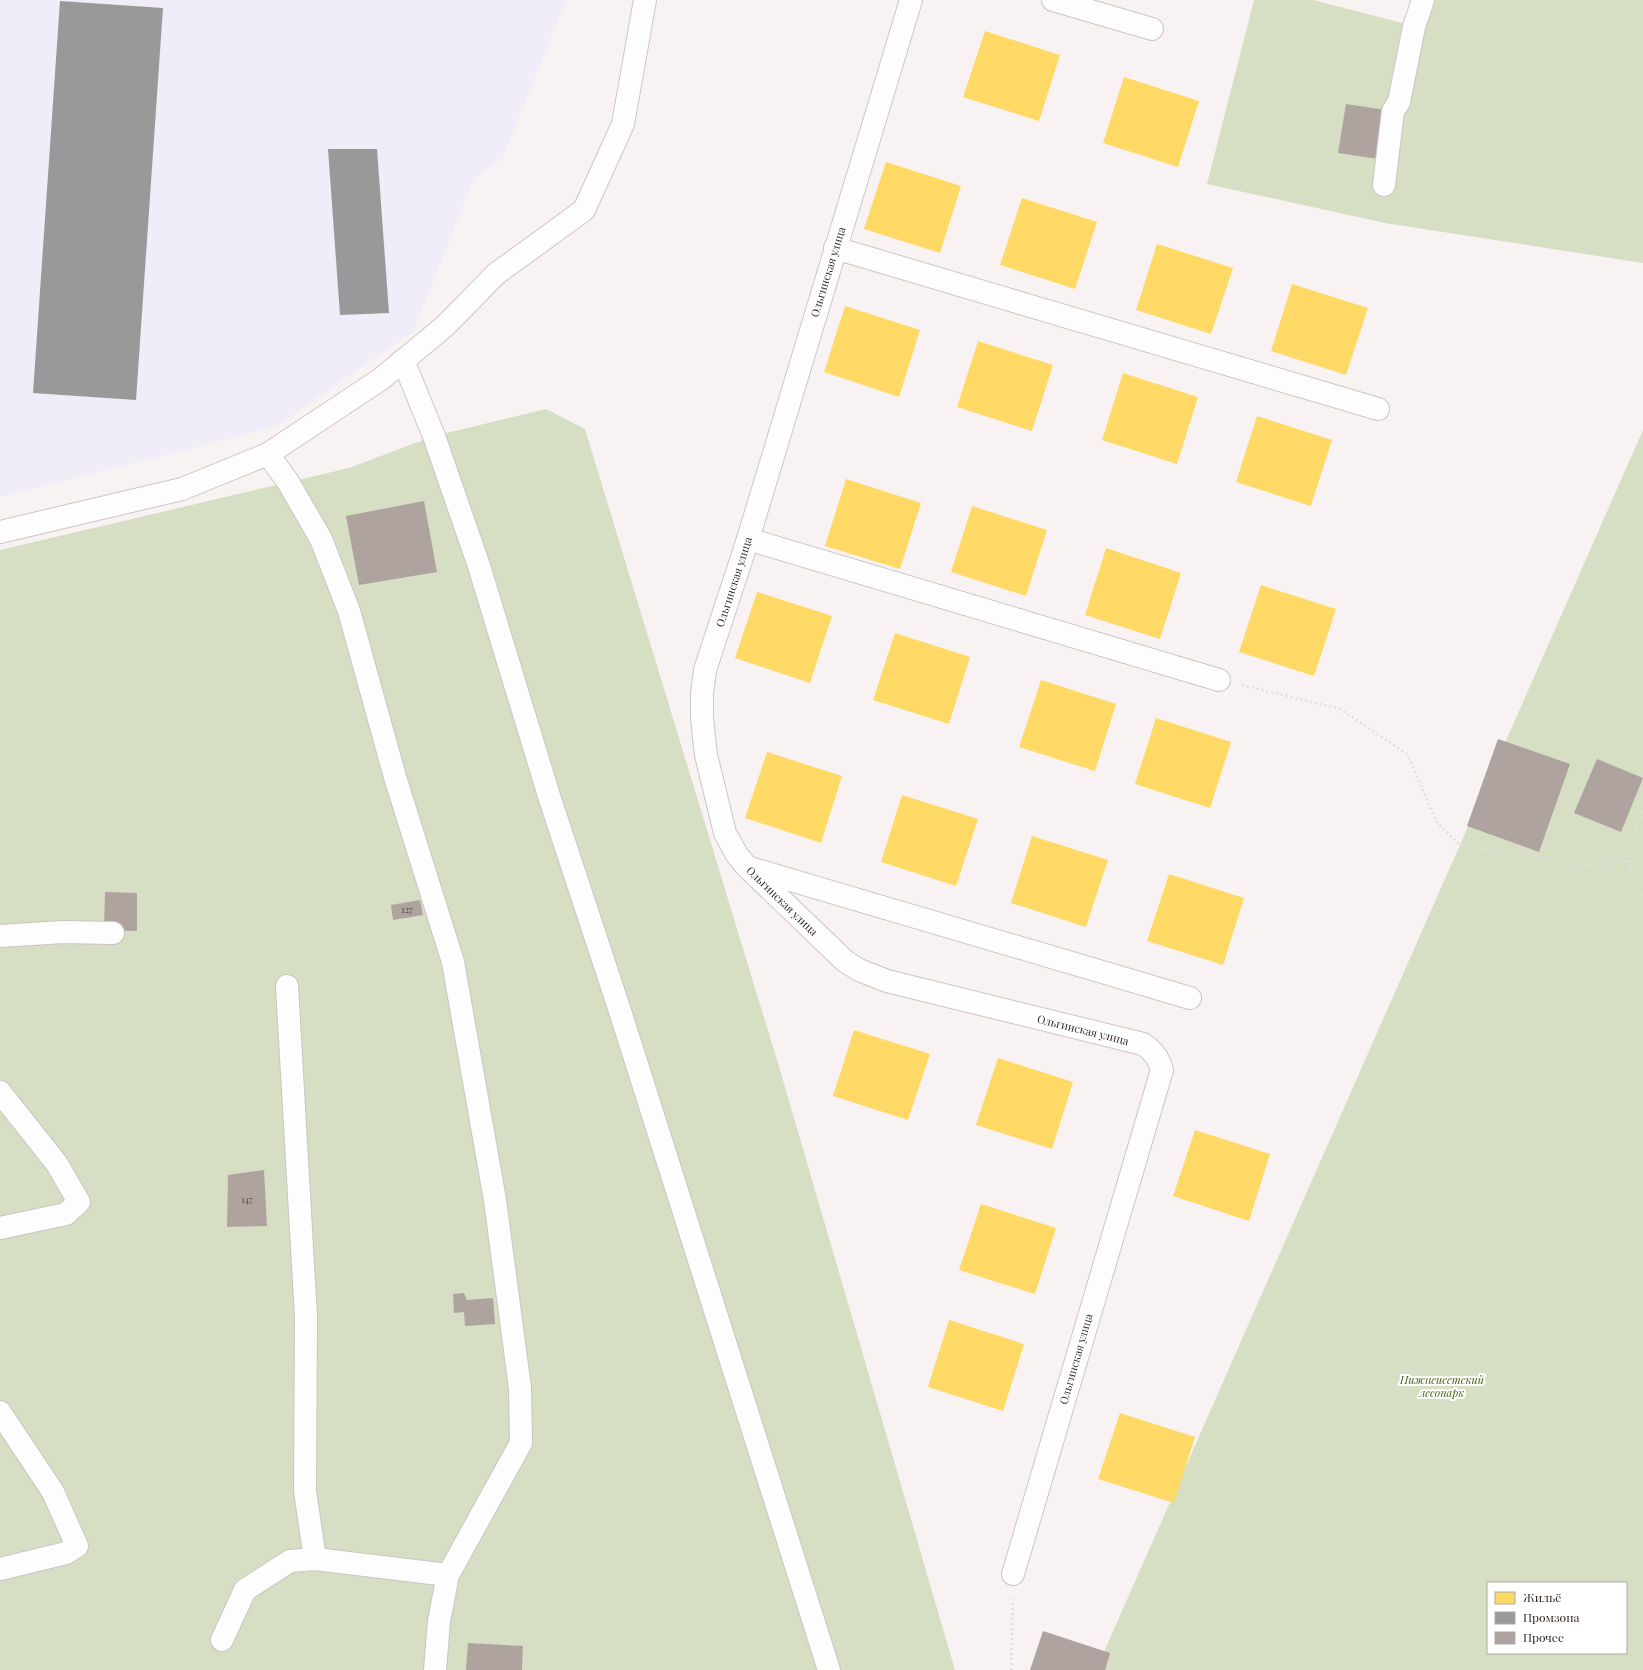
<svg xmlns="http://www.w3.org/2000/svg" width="1643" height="1670" viewBox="0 0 1643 1670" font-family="'Playfair Display',serif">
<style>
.industrial{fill:#f0ecf8}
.green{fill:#d6dec4;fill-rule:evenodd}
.homes{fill:#ffd966}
.industry{fill:#999}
.building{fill:#afa39f}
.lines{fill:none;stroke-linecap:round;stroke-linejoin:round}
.minor-casing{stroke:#ccc5c3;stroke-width:24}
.path{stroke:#e1dfde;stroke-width:2.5;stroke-dasharray:2 3;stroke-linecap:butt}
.minor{stroke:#fefdfd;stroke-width:22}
.labels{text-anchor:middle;stroke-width:4;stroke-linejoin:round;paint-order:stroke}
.number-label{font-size:9px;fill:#514844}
.street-label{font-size:11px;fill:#322925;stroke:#fff}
.park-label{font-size:11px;font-style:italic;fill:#485f14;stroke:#fff}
</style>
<rect width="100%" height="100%" fill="#f8f3f2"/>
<polygon class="industrial" points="0,0 566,0 502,159 474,178 413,332 275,427 0,497"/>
<g class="green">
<polygon points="1254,0 1313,0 1425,29 1434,0 1643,0 1643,263 1385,223 1207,184"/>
<polygon points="546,409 585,429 780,1070 955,1670 0,1670 0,550 349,468 434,436"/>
<path d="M1643,430V1670H1096ZM1488,1583H1626V1653H1488Z"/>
</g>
<g class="homes">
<polygon points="985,31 1060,55 1039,121 963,97"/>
<polygon points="1124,77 1199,101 1178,167 1103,143"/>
<polygon points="886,162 961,186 940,253 864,229"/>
<polygon points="1022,198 1097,222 1075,289 1000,265"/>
<polygon points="1157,244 1233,268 1211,334 1136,310"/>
<polygon points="1292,284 1368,308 1346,375 1271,351"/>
<polygon points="845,306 920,330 899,397 824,372"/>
<polygon points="978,341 1053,365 1032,431 957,407"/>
<polygon points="1123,373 1198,397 1177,464 1102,440"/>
<polygon points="1257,416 1332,440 1311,506 1236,482"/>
<polygon points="846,479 921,503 900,569 825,546"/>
<polygon points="972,506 1047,530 1026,596 951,572"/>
<polygon points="1106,548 1181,573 1160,639 1085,615"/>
<polygon points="1261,585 1336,609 1314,676 1239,652"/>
<polygon points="757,592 832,616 810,683 735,658"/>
<polygon points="895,633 970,657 949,724 873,700"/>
<polygon points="1041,680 1116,704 1095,771 1019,747"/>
<polygon points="1156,718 1231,742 1210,808 1135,784"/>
<polygon points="767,752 842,776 821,843 745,818"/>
<polygon points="902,795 978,819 956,886 881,862"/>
<polygon points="1032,836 1108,860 1086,927 1011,903"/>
<polygon points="1169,874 1244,898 1223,965 1147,941"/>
<polygon points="854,1030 930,1054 908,1120 833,1096"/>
<polygon points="998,1058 1073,1082 1052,1149 976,1125"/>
<polygon points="1195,1130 1270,1154 1249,1221 1173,1196"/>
<polygon points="981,1204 1056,1228 1035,1294 959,1270"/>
<polygon points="949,1320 1024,1344 1003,1411 928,1387"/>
<polygon points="1120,1413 1195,1437 1174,1503 1098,1479"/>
</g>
<g class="industry">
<polygon points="60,1 163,8 136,400 33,393"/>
<polygon points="328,149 377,149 389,313 340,315"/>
</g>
<g class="building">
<polygon points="1346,104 1393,111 1385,160 1338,153"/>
<polygon points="424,501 437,572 359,585 346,516"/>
<polygon points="1498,739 1570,764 1539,852 1467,826"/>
<polygon points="1597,759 1643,778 1621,832 1574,813"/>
<polygon points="105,892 137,893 137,931 104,930"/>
<polygon points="420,900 423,915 393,920 391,905"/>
<polygon points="264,1170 267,1226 227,1227 228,1175"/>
<polygon points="464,1293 467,1300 493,1298 495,1324 465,1326 464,1312 454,1313 453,1294"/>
<polygon points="1043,1631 1110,1653 1105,1670 1030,1670"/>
<polygon points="468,1643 523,1646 522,1670 466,1670"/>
</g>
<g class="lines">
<defs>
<g id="minor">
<path d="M911,0L748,539L705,670L702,694V717L704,738L706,755L725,833L737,855L747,867L845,961L859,970L887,981L1143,1044C1154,1052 1158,1057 1162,1070L1013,1574"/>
<polyline points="1053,0 1152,29"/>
<polyline points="1384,185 1393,111 1399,102 1414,27 1423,0"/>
<polyline points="835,248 1378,409"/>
<polyline points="403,360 434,436 479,566 549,796 620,1011 829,1670"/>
<polyline points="268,454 288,482 321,539 349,611 395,777 453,962 495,1200 520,1388 521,1443 448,1575 439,1621 435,1670"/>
<polyline points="0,532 182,489 268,454 381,379 445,326 496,274 584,210 623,124 645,0"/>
<polyline points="748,539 1219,680"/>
<polyline points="750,868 1190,998"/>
<polyline points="0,936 63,932 113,933"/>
<polyline points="287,986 306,1317 305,1491 315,1559"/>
<polyline points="0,1092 57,1164 79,1202 66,1214 0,1228"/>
<polyline points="0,1412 53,1492 77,1546 66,1553 0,1569"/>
<polyline points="222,1640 245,1590 290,1561 315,1559 448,1575"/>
</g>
</defs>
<use href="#minor" class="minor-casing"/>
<g class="path">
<polyline points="1242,685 1340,709 1407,754 1437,823 1460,845 1588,866 1629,861"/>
<path d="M1643,812C1638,819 1628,854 1629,863C1631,873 1637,889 1643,897"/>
<polyline points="1011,1670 1013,1599"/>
</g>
<use href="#minor" class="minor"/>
</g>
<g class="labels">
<g class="number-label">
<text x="407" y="913">127</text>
<text x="247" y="1203">147</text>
</g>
<g class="street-label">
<text transform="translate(828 272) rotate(-73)" y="4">Ольгинская улица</text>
<text transform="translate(734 582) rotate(-72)" y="4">Ольгинская улица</text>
<text transform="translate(782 901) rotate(44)" y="4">Ольгинская улица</text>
<text transform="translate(1083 1030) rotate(14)" y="4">Ольгинская улица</text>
<text transform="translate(1076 1359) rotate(-74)" y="4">Ольгинская улица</text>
</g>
<g class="park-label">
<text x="1442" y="1384">Нижнеисетский<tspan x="1442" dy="13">лесопарк</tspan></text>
</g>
</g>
<rect x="1487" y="1582" width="140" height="72" fill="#ffffff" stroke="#ada9a8"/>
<rect x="1495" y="1592" width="20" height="12" fill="#ffd966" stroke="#ada9a8"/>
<text x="1523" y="1602" font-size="12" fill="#322925">Жильё</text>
<rect x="1495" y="1612" width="20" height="12" fill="#999999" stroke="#ada9a8"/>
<text x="1523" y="1622" font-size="12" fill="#322925">Промзона</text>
<rect x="1495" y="1632" width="20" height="12" fill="#afa39f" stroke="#ada9a8"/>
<text x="1523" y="1642" font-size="12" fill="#322925">Прочее</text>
</svg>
